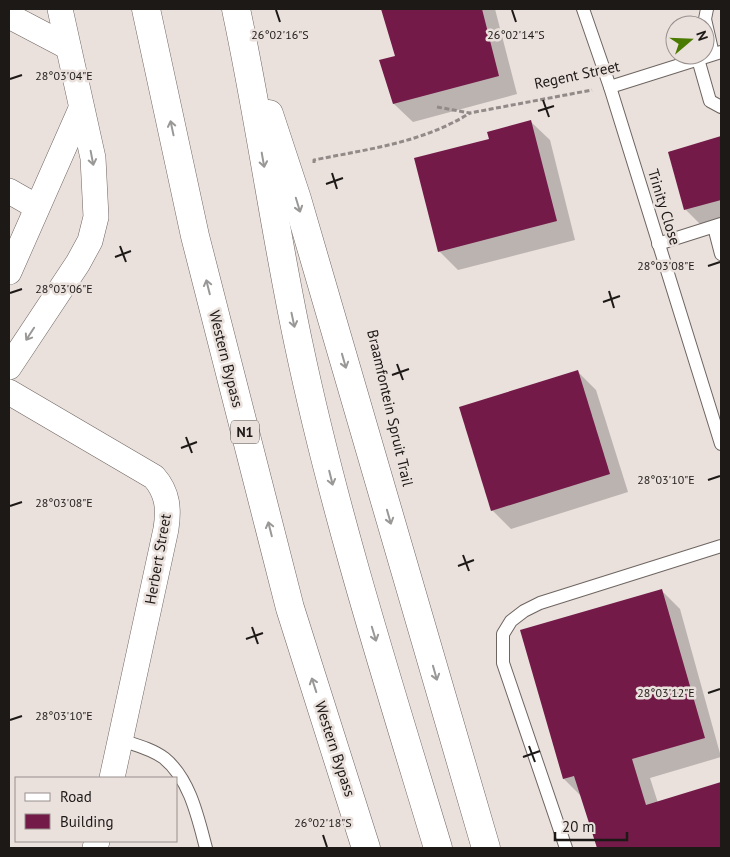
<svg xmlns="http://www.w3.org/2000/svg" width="730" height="857" viewBox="0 0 730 857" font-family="'PT Sans',sans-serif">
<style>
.shadow{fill:#0003}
.building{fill:#731a49}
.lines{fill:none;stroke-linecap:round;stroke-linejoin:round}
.lane-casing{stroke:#6e6561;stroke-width:14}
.street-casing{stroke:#6e6561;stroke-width:26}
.highway-casing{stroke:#6e6561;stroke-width:29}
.path{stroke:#918a87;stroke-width:3;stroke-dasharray:5 2.5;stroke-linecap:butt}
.lane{stroke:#fff;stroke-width:12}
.street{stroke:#fff;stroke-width:25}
.highway{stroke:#fff;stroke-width:28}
.oneway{stroke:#999897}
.ticks{fill:none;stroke:#1c1917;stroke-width:2}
.labels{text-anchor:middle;stroke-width:5;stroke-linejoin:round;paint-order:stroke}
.shield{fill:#eae0dc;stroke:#5a5552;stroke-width:1}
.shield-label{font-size:14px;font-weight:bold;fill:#1c1917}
.street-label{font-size:15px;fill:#1c1917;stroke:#eae0dc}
.ticks-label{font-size:12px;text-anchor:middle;fill:#1c1917;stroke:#eae0dc;stroke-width:5;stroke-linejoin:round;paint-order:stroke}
</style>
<rect width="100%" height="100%" fill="#eae0dc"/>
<g class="shadow">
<polygon points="382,9 495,9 517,94 413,122 394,104 396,57"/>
<polygon points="531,122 550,140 575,240 458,270 439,251"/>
<polygon points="721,138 721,223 704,228 686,210 669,152"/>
<polygon points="577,371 596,390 628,492 511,529 492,510"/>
<polygon points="661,590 680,609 721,757 650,778 658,803 721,784 721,848 598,848 582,797 564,779 521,631"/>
</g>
<g class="building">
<polygon points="381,9 482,9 499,76 393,104 379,60 395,56"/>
<polygon points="531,120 557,221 438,252 414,158 489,139 487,132"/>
<polygon points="721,136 721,200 684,210 668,152"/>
<polygon points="578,370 610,474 491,511 459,407"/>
<polygon points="662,589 705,738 632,759 646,805 721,782 721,848 597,848 574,776 563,779 520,630"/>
</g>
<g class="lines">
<defs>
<g id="lane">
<polyline points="583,9 610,87 721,444"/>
<polyline points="707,9 705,19 713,54"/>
<polyline points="698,59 710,101 721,107"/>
<polyline points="610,87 721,52"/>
<polyline points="714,227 721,254"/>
<polyline points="658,244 721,224"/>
<path d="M121,740C136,745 152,749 164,758C190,779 198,818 206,848"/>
<polyline points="566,848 503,663 503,634 511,621 524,611 540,603 721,546"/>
</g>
<g id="street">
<polyline points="9,16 68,47"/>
<polyline points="9,191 37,207"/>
<polyline points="9,272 80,111"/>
<polyline points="9,367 78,263 90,241 96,217 93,158 60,9"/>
<path d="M9,392L154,477C168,493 169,509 166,529L112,778"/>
<polyline points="95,848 97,841"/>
</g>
<g id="highway">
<polyline points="146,9 195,236 290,608 366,848"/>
<path d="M236,9C260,121 275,234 299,346C335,516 388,682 438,848"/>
<polyline points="269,114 297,199 486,848"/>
</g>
</defs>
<use href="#lane" class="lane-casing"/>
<use href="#street" class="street-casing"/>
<use href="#highway" class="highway-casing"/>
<g class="path">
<polyline points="437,107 470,113 592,90"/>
<path d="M314,163V160C368,149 422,143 470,113"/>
</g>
<use href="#lane" class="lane"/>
<use href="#street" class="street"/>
<use href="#highway" class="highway"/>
</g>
<defs><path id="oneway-shaft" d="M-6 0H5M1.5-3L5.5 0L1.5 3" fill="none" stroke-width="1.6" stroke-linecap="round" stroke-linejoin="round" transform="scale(1.25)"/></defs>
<g class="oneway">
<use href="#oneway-shaft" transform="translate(172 128) rotate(-102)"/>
<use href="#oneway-shaft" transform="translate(92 158) rotate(79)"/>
<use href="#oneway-shaft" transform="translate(263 160) rotate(80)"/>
<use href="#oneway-shaft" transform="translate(298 205) rotate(73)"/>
<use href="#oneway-shaft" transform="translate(208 287) rotate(-104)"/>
<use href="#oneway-shaft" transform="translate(293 320) rotate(78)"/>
<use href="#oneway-shaft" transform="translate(30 334) rotate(123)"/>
<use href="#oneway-shaft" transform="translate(344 361) rotate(74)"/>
<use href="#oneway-shaft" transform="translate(331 478) rotate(76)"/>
<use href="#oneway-shaft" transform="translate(389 517) rotate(74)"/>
<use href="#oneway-shaft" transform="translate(270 529) rotate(-104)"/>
<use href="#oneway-shaft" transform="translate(374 634) rotate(73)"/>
<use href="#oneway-shaft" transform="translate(435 673) rotate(74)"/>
<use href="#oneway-shaft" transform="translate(314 685) rotate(-108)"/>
</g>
<path class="ticks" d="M276,10L280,22M512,10L516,22M10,79L22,75M543,100L549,117M538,111L554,106M332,173L337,189M326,184L343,178M120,246L126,262M115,257L131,251M708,266L720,262M609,291L614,308M10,293L22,289M603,302L620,296M397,364L403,380M392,375L409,369M186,437L192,453M181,448L197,442M708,480L720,476M10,506L22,502M463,555L469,571M458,566L474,560M252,627L258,644M246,639L263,633M708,693L720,689M10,720L22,716M529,746L535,762M523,757L540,751M323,835L327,847"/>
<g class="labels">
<rect class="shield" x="231" y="420.5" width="28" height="23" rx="4"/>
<g class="shield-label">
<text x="245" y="437">N1</text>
</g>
<g class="street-label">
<text transform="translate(577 75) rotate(-12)" y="5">Regent Street</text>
<text transform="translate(664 207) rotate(73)" y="5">Trinity Close</text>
<text transform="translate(226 359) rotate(76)" y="5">Western Bypass</text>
<text transform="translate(390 408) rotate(77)" y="5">Braamfontein Spruit Trail</text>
<text transform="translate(158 559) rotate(-80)" y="5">Herbert Street</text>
<text transform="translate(335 749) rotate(72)" y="5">Western Bypass</text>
</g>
</g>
<g class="ticks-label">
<text x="516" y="39">26°02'14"S</text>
<text x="280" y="39">26°02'16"S</text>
<text x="64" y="80">28°03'04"E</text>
<text x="666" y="270">28°03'08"E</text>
<text x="64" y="293">28°03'06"E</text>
<text x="666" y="484">28°03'10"E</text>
<text x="64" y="507">28°03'08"E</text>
<text x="666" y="697">28°03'12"E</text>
<text x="64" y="720">28°03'10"E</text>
<text x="323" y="827">26°02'18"S</text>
</g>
<rect width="730" height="857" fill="none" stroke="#1c1917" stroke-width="20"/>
<rect x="15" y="777" width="162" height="65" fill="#eae0dc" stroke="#98908d"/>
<rect x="25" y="793" width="25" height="8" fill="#ffffff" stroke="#98908d"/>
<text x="60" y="802" font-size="15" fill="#1c1917">Road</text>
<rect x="25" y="814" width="25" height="15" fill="#731a49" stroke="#98908d"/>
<text x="60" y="827" font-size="15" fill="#1c1917">Building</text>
<g transform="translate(690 40) rotate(71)"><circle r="24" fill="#eae0dc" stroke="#98908d"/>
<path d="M0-4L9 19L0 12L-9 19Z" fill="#4b7a00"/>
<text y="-8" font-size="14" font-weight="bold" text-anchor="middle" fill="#1c1917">N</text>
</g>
<path d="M555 832v8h72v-8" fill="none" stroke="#1c1917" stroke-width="2.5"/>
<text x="562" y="832" font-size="15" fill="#1c1917" stroke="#eae0dc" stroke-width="4" paint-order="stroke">20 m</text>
</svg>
